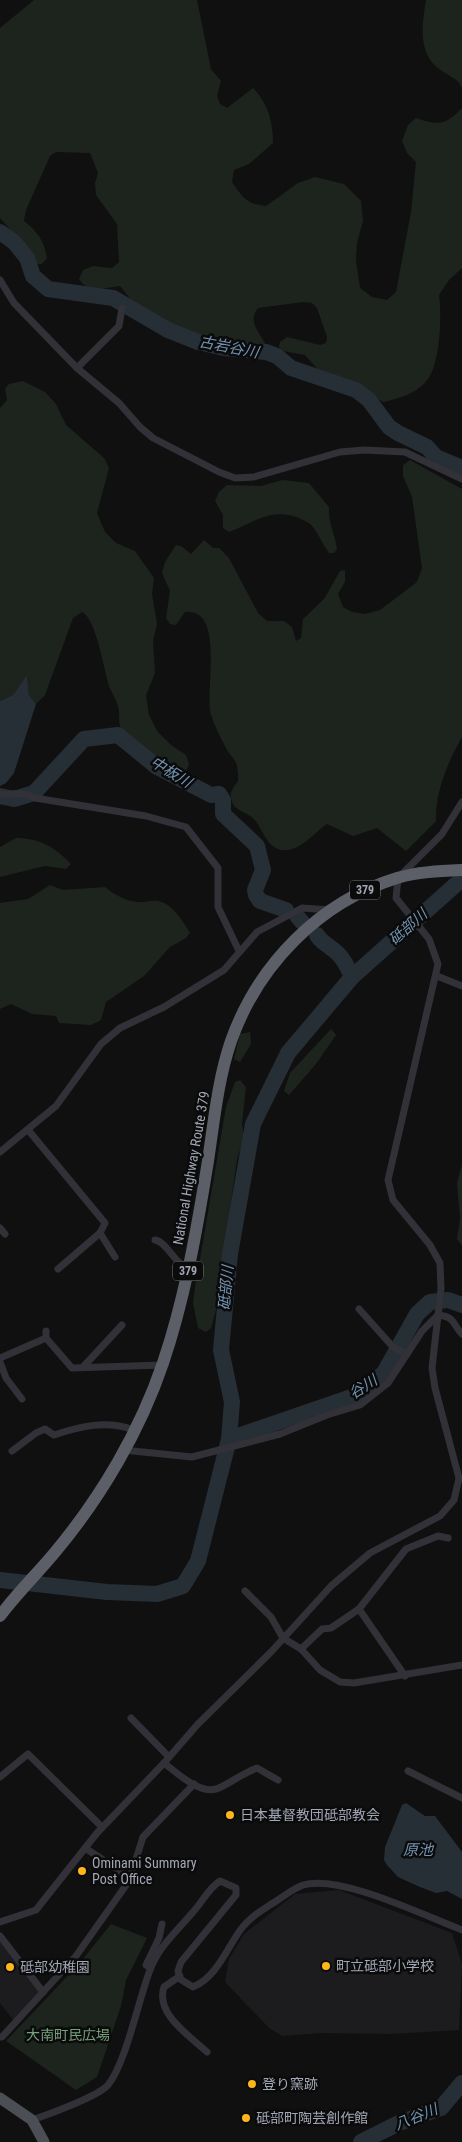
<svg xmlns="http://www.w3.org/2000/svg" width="462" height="2142" viewBox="0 0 462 2142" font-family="'Roboto Condensed','Noto Sans JP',sans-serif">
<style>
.built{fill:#1c1c1e}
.green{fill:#1c241d}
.water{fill:#262e36}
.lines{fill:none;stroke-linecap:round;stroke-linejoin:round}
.river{stroke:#262e36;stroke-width:16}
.street{stroke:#313137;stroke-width:7}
.primary{stroke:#4c4e56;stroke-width:11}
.highway{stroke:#5c5f68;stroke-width:12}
.poi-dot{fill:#feb61b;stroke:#0b0b0c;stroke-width:2}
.labels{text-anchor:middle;stroke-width:5;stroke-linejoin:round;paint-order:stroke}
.shield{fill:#0b0b0c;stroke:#737881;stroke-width:1}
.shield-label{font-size:12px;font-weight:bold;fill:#a0a6b3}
.street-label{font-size:14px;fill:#a0a6b3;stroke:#0b0b0c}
.poi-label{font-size:14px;fill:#a0a6b3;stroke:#0b0b0c;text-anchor:start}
.park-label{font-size:14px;fill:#75a079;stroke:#0b0b0c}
.water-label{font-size:15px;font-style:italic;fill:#7394b2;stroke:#0b0b0c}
</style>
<rect width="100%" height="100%" fill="#101011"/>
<g class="built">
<polygon points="339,1890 452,1933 462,1964 459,2030 392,2034 322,2033 282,2036 269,2028 225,1982 229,1959 244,1934 295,1894"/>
<polygon points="0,1941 40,1993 14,2021 0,2003"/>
</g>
<g class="green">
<path d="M34,0H197L211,69L221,81L217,96L220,104L227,108L253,88C268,103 273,122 273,143L249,164L234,170L232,182C243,198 247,204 266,206L298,183L315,177L344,184L361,201L363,221L357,243L356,260L360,288L372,297L387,300L396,292L411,212L416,162L407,153L402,141L408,125L416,118C438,126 446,125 462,108V268L449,280L439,295C442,315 440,363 428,379C418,393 398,399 383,402L357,387L321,373L305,355L283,351L279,347L280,342L287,337L320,345L326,343L327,337L317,308L312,303L303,302L258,308C248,321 258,331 265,343L262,346L234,345L202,339L172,328L132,301L120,286C107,288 87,293 79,279L83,270L93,266L112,268L119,262L117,224L96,195L95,183L98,173L90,153L56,152L50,156L26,210L24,221C37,231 44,240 47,258L42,264H37L19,239L0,218V28Z"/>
<path d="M426,0H462V88C459,79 449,76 442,71C417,55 422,25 426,0Z"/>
<path d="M23,381L45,392L56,404L66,425L104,458L109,468L97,513L105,532L116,543L135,551L154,578L152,594L157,624L153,641L155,673L146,695L149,715L157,731L171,745L186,755L189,764L185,774L180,775C163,764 137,756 126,739C115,723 122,717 117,703C115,697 111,692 109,686C104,670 96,618 82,612L73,618L45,695L36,704L29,695L27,676L13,695L0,701V408L7,400L5,389L9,384Z"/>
<path d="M410,460L462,489V737C448,762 435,792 436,821L406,851L377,828L353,836L327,824C314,833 304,847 288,850C267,853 264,829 253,818C245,811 233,811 231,798C230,790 234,787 238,781C238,776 238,771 237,766C236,760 230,755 227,750C221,739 215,727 211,715C204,691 226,608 185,612L176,625L170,624L166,618L170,591L162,573L165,562L176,545L181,546L191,554L204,540L213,548H219L229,558L258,613L267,621H284L292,627L296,641L301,638L303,619L324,599L340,571L345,570V582L338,594L343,607L352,612L365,614L380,610L417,582L422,568L412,497L403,476V465Z"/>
<path d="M282,480L309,483L329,507C328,522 335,534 337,549L334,553H329C323,545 319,535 313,527C309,522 302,519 296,517C270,508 253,523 229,532L223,528V515L215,501L219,492L227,485L261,486Z"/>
<path d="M16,838C39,838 55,847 71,864L66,869L45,866L0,877V847Z"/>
<path d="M50,885L63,890L105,887C113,894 126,901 137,902C146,903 155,898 164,903C176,909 183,922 190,933L186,938L170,947L144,976L106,1002L101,1020L91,1025L59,1023L56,1016L32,1014L11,1004L0,1009V903L28,899Z"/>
<polygon points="331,1029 336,1035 316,1064 289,1095 284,1091 290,1073"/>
<polygon points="250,1032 251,1044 240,1062 234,1059 240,1034"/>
<polygon points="240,1080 246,1087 242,1124 244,1138 237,1159 216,1310 211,1328 206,1332 198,1328 193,1303 195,1288 226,1107 235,1082"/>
<polygon points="462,1165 462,1246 457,1239 460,1219 457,1183"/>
<polygon points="111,1924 147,1938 126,1980 121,2006 97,2077 76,2090 6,2041 79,1964"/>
</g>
<g class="water">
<polygon points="27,675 29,695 36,704 14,773 6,783 0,786 0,701 13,695"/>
<polygon points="406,1803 425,1816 435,1816 462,1852 462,1899 447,1891 436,1893 420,1887 398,1877 387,1865 384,1860 385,1847 402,1805"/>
</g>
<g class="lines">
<g class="river">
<polyline points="0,232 14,242 27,258 33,276 48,289 113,298 168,330 198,342 224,348 266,352 277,356 291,368 356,390 369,400 389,427 398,433 427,447 436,457 462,468"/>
<polyline points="0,796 14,799 34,793 84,739 118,735 157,767 211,795 219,794 223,800 223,814 257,846 263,870 255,890 256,895 260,901 286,910"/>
<polyline points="297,916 302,922"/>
<path d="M317,935C321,942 325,943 331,948C342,955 347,966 352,977"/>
<polyline points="229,1439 357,1395 384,1373 417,1314 430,1302 448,1300 462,1305"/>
<polyline points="0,1580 107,1592 157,1594 183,1586 198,1561 229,1439 232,1402 221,1350 230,1254 253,1124 288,1053 352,977 462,879"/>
<polyline points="361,2142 399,2123 441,2108 462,2083"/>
</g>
<g class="street">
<polyline points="0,280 14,303 77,368 119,403 140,427 153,438 219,472 235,478 254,477 340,452 364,450 405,452 462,479"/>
<polyline points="77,368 119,326 122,308"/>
<path d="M0,794C16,796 20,790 35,798L146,816L186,827L218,868V907L239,951"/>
<polyline points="437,976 462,986"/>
<polyline points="29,1131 105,1223 100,1233 58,1269"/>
<polyline points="0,1152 56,1106 101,1044 120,1028 164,1007 224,970 257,932 302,908 330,910"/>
<polyline points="0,1228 5,1234"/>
<polyline points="100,1233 115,1257"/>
<path d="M155,1240C166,1241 175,1264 188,1269"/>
<polyline points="359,1309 393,1347 407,1354"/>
<polyline points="46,1331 46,1338 72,1368 162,1365"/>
<polyline points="0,1358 46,1338"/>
<polyline points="0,1362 6,1378 22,1399"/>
<polyline points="84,1366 122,1325"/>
<path d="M123,1450L192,1457L280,1434L327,1415L360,1405L388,1383L422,1331L438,1315C456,1317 452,1324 462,1334"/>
<path d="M12,1451L36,1433L45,1429L54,1435C81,1426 106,1420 134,1430"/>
<polyline points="245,1591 271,1617 283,1638 301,1649 320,1670 340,1682 354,1683 462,1665"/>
<polyline points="359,1609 405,1676"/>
<polyline points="301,1649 322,1629 331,1628 359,1609 406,1549 438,1536 448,1538"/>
<polyline points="131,1718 169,1757"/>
<path d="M164,1763C177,1773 201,1796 219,1788C232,1782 243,1773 257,1768L278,1780"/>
<polyline points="408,1771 462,1798"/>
<polyline points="0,1777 28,1754 102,1827"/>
<polyline points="85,1848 129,1877"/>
<polyline points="0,1922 36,1910 97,1833 164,1763 198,1724 271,1652 331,1586 370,1553 440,1516 454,1500 459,1478 435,1388 432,1368 441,1289 440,1263 430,1245 393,1200 388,1180 438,964 429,939 396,898 398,878 442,834 462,802"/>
<polyline points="0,1936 43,1992"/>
<polyline points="150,1968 146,1965 159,1938 162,1924"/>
<path d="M180,1976L164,1987C155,2014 190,2036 207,2052"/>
<polyline points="0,2037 2,2037 76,1956 129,1881 143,1837 194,1784"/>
<path d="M32,2120C47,2115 99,2096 108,2085C126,2063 139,1998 150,1970C158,1947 178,1930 193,1912C203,1901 208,1889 220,1881L236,1888V1895L181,1962L178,1971L180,1979L193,1987C217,1977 227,1948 241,1929C250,1917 261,1911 273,1903C283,1897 292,1889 303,1885C340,1874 425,1916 462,1930"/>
</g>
<polyline class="primary" points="0,2098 32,2120 44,2142"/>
<path class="highway" d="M0,1616C17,1593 38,1573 56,1551C101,1497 140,1431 163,1363C185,1298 197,1229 208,1161C214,1121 218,1079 231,1041C258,965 319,902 397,878C417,872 440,871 462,870"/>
</g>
<g class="poi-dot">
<circle cx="230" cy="1815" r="5"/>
<circle cx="82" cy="1871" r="5"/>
<circle cx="326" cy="1966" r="5"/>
<circle cx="10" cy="1967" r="5"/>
<circle cx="252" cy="2084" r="5"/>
<circle cx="246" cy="2118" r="5"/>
</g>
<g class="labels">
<g class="shield">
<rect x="350" y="880.5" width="30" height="19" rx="4"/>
<rect x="173" y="1261.5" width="30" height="19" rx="4"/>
</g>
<g class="shield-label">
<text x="365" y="894">379</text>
<text x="188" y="1275">379</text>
</g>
<g class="street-label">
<text transform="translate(191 1168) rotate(-80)" y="5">National Highway Route 379</text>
</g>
<g class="poi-label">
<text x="240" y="1820">日本基督教団砥部教会</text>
<text x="92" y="1868">Ominami Summary<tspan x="92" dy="16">Post Office</tspan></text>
<text x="336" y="1971">町立砥部小学校</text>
<text x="20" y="1972">砥部幼稚園</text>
<text x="262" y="2089">登り窯跡</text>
<text x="256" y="2123">砥部町陶芸創作館</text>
</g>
<g class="park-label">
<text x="68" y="2040">大南町民広場</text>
</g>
<g class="water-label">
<text transform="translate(229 347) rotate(11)" y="5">古岩谷川</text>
<text transform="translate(171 772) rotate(31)" y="5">中板川</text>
<text transform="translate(408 927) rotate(-42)" y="5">砥部川</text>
<text transform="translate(226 1288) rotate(-85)" y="5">砥部川</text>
<text transform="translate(363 1387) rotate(-33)" y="5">谷川</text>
<text x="418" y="1855">原池</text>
<text transform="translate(416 2117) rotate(-22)" y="5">八谷川</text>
</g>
</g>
</svg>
